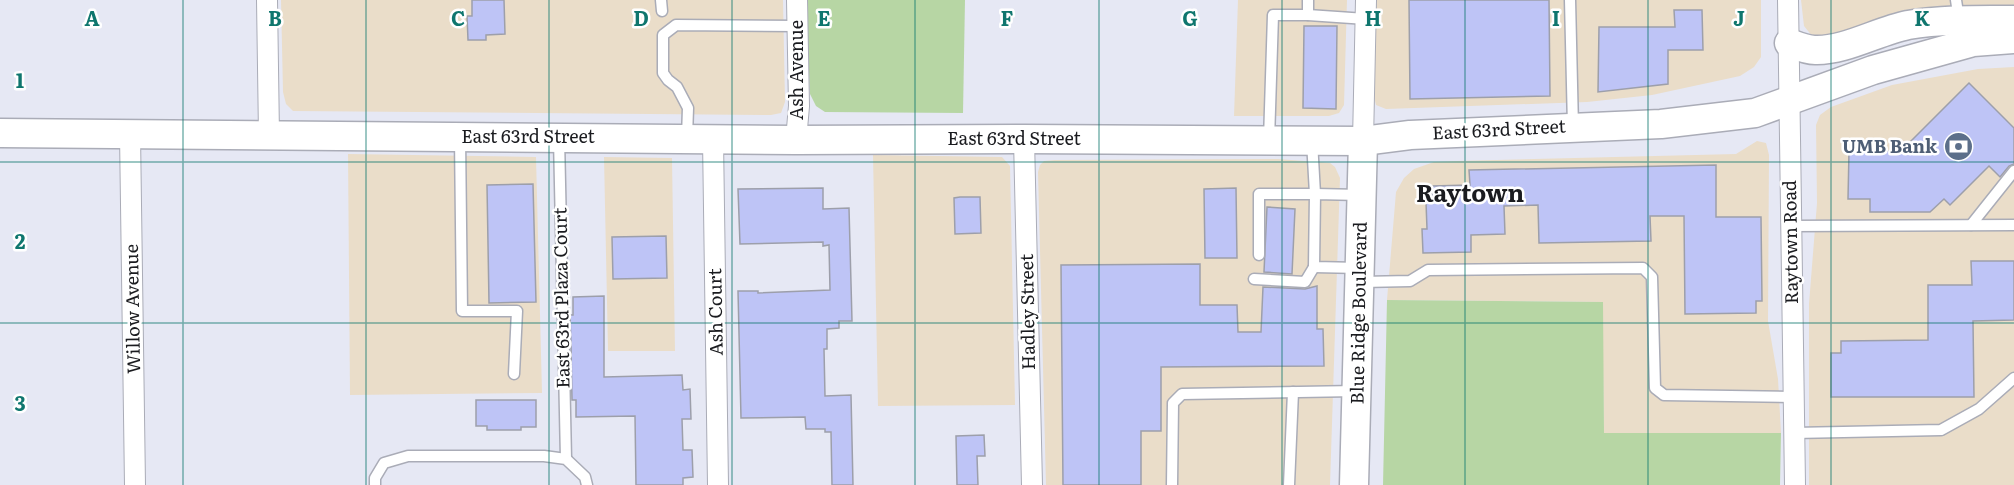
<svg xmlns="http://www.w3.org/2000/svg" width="2014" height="485" viewBox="0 0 2014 485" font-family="Literata,serif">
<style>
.commercial{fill:#eaddc9}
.green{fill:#b7d6a4}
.building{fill:#bec4f6;stroke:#9d9faa;stroke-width:1.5}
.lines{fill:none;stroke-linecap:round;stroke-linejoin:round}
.lane-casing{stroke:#aaacb7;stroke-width:13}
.street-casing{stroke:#aaacb7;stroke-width:22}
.secondary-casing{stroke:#aaacb7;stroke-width:31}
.lane{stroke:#fff;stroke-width:10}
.street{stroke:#fff;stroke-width:20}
.secondary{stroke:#fff;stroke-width:28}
.grid{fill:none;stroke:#0f766e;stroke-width:1.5;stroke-opacity:0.55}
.labels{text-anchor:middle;stroke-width:5;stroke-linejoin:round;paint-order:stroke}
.street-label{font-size:18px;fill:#1a1b1f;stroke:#fff}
.service-label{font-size:18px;font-weight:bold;fill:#4e5e75;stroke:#fff;text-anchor:end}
.district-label{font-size:24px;font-weight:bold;fill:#1a1b1f;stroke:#fff}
.grid-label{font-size:20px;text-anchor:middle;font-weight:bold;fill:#0f766e;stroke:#fff;stroke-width:5;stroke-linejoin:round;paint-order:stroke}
</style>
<rect width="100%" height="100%" fill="#e6e8f4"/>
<g class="commercial">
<polygon points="281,0 783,0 785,102 781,113 771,115 293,111 286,104 283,92"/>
<polygon points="1238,0 1347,0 1344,105 1339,113 1329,116 1234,116"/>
<polygon points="1375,0 1761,0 1761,57 1754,67 1740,76 1652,95 1587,102 1386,109 1376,105 1373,93"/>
<polygon points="1801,0 2014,0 2014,5 1974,6 1828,41 1813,37 1804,26"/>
<polygon points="2014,67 2014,485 1809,485 1809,304 1817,203 1816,125 1820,115 1831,107 1892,85 1978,69"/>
<polygon points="1757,141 1766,143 1769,155 1768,321 1778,379 1781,433 1604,433 1602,302 1387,300 1396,192 1404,178 1414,169 1434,162 1457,161 1736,154"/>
<polygon points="348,154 536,157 542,393 350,395"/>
<polygon points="873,155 1002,157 1010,166 1015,405 878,406"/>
<polygon points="604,157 672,158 675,351 608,351"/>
<polygon points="1278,159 1330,163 1335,167 1340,178 1330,485 1046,485 1038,172 1040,165 1044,161 1055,160"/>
</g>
<g class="green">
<polygon points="806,0 965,0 963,113 825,112 816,106 810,94"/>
<polygon points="1387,300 1603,302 1604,433 1781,433 1780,485 1383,485"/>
</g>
<g class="building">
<polygon points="472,0 504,0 505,34 486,35 486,40 468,40 467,16 472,16"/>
<polygon points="1409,0 1549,0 1550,96 1410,99"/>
<polygon points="1674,10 1702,10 1703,50 1668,50 1668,84 1598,92 1599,27 1675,27"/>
<polygon points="1304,26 1337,26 1336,109 1303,108"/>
<polygon points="1969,83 2014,128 2014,164 2009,166 2000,177 1989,166 1950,205 1944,199 1930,212 1870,212 1870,199 1848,199 1849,151 1901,151"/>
<polygon points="1716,165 1716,217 1761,217 1762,301 1756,301 1756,313 1685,314 1684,216 1650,216 1651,241 1539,243 1538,205 1504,206 1505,234 1471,235 1471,252 1423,253 1422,229 1427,229 1426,202 1432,202 1432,186 1470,185 1469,170"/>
<polygon points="533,184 536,302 489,303 487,185"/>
<polygon points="823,188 823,209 849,208 852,321 839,321 839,328 827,329 827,349 824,349 825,396 851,395 853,485 832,485 831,432 825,432 825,429 806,429 805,417 741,418 738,291 758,291 758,293 830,290 829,245 823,246 823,242 740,244 738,189"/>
<polygon points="1236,188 1237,258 1205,258 1204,189"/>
<polygon points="960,197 980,197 981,233 955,234 954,198"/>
<polygon points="1267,207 1295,209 1292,274 1264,272"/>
<polygon points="666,236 667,278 613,279 612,237"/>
<polygon points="1971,261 2014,261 2014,320 1973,321 1974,397 1831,397 1831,353 1841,353 1841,341 1928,340 1928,285 1972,285"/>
<polygon points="1200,264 1200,305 1237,305 1238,332 1261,332 1263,287 1305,289 1317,286 1317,329 1323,329 1324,366 1161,367 1161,431 1141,431 1141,485 1063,485 1061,265"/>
<polygon points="604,296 604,377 682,375 683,390 690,389 691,419 682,419 683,450 692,450 693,477 683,478 683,485 636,485 635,416 576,417 576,400 572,400 571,345 570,315 573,315 573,297"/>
<polygon points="476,400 536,400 536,427 521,427 521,430 487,430 487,426 476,426"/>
<polygon points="984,435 985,456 977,456 978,485 957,485 956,436"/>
</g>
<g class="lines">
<defs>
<g id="lane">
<polyline points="661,0 662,11"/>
<polyline points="1570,0 1573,127"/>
<polyline points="1956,0 1959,20"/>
<polyline points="1308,15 1366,19"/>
<polyline points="460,137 462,311 517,311 514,374"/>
<polyline points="687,137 688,108 677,87 668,80 663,73 663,35 676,25 797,26"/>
<polyline points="559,138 566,459"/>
<polyline points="1269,140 1273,15 1308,15 1308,0"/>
<polyline points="1971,225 2014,171"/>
<polyline points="1791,226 2014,225"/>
<polyline points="1259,255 1259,194 1315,194 1312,141"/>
<polyline points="1360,268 1314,267 1315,194 1361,195"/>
<polyline points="1254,279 1305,282 1314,267"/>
<polyline points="1362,282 1410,281 1428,270 1643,268 1652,277 1655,388 1664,395 1793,397"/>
<polyline points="1794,433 1941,430 1979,409 2014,378"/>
<polyline points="375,485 375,478 384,463 408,456 544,456 566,459 585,477 587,485"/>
<polyline points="1172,485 1173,403 1182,394 1356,391"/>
<polyline points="1289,485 1293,392"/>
</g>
<g id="street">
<polyline points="267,0 269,135"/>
<polyline points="1788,0 1795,485"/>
<polyline points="130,134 135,485"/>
<polyline points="713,139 718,485"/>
<polyline points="1024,139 1032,485"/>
<polyline points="796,140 799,106 797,0"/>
<polyline points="1363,141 1366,0"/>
</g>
<g id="secondary">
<path d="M1789,43C1797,46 1807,50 1815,50C1845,51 1878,31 1908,25C1943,19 1979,20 2014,20"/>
<polyline points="0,133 796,140 1024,139 1363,141 1410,135 1661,124 1755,113 1873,70 1973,42 2014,39"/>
<polyline points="1354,485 1363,141"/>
</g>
</defs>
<use href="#lane" class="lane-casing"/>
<use href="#street" class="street-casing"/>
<use href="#secondary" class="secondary-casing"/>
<use href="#lane" class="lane"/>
<use href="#street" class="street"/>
<use href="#secondary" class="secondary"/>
</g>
<path class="grid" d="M183,0V485M366,0V485M549,0V485M732,0V485M915,0V485M1099,0V485M1282,0V485M1465,0V485M1648,0V485M1831,0V485M0,162H2014M0,323H2014"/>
<defs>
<symbol id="bank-disc" viewBox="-11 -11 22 22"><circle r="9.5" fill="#5c6f8a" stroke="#fff"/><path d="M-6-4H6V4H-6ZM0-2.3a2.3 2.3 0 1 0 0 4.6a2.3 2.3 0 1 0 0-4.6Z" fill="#fff"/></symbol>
</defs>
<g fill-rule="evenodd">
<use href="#bank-disc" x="1942" y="130" width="33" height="33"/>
</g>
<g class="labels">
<g class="street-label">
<text transform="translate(797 70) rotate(-90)" y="6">Ash Avenue</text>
<text transform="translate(1499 130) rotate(-3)" y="6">East 63rd Street</text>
<text x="528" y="143">East 63rd Street</text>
<text x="1014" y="145">East 63rd Street</text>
<text transform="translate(1791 242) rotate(-91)" y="6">Raytown Road</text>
<text transform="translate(562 298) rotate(-91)" y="6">East 63rd Plaza Court</text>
<text transform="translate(133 309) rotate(-91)" y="6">Willow Avenue</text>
<text transform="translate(716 312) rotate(-91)" y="6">Ash Court</text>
<text transform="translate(1028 312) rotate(-91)" y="6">Hadley Street</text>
<text transform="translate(1359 313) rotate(-89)" y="6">Blue Ridge Boulevard</text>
</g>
<g class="service-label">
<text x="1937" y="153">UMB Bank</text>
</g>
<g class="district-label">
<text x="1470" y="202">Raytown</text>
</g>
</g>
<g class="grid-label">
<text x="92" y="26">A</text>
<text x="275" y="26">B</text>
<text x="458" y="26">C</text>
<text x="641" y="26">D</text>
<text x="824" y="26">E</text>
<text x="1007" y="26">F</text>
<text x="1190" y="26">G</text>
<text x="1373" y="26">H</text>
<text x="1556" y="26">I</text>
<text x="1739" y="26">J</text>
<text x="1922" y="26">K</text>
<text x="20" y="88">1</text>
<text x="20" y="249">2</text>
<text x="20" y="411">3</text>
</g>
</svg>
